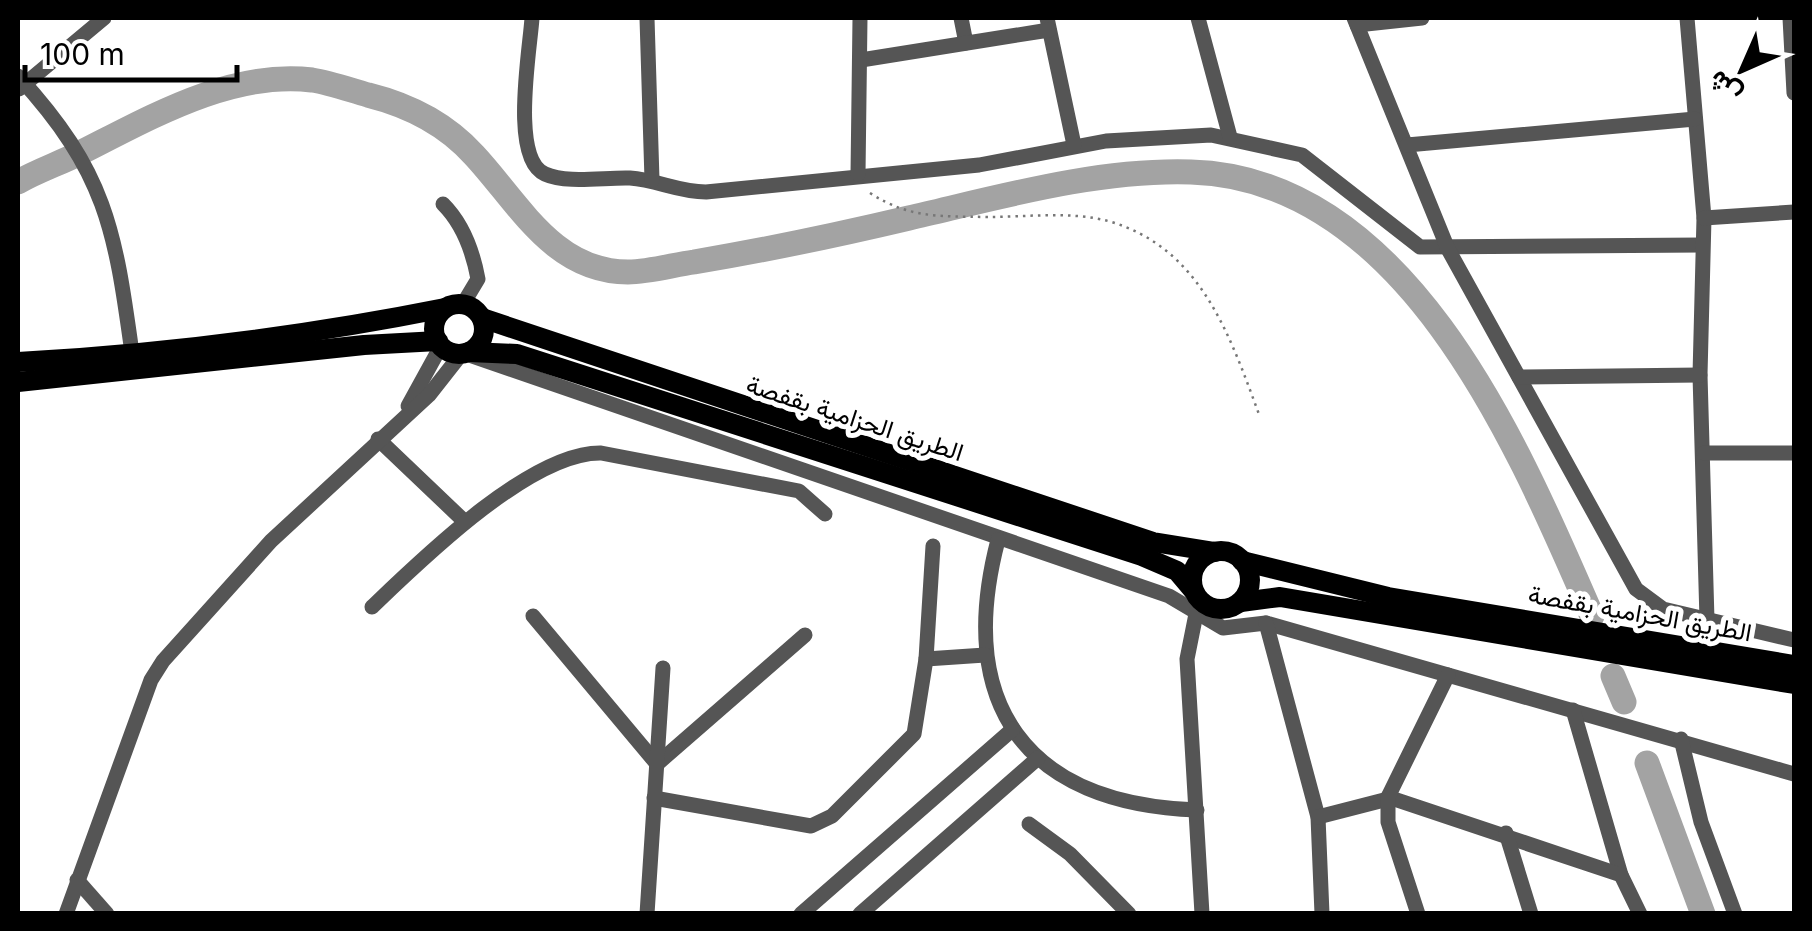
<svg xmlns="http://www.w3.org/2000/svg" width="1812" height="931" viewBox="0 0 1812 931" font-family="Inter,Vazirmatn,sans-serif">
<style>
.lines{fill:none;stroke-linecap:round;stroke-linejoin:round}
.river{stroke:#a3a3a3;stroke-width:25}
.path{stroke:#777;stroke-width:2.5;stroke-dasharray:2.5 5;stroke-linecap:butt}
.minor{stroke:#555;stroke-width:15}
.major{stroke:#000;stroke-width:20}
.labels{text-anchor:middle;stroke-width:10;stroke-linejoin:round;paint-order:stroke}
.street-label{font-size:25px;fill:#000;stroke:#fff}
</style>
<rect width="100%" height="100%" fill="#fff"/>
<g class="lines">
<g class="river">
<path d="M18,182C37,171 58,164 78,154C148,119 230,70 312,80C331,83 350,90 368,95C408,105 446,124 474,155C518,202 553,272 628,272C649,272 673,265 694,262C766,250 837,235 909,218C1000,197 1098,169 1191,172C1407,178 1519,448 1592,616"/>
<polyline points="1613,676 1624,702"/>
<polyline points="1647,763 1703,914"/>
</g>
<path class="path" d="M870,193C910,219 941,216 987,217C1025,217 1071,211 1108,221C1201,247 1230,336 1260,417"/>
<g class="minor">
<path d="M532,18C530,50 510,159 545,174C567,184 605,177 630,178C657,180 679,192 706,192L979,165L1106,141L1211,135L1302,155L1420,247L1702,245"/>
<polyline points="647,18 652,180"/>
<polyline points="961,18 966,43"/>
<polyline points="1047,18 1074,145"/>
<polyline points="1198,18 1230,137"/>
<polyline points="1354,18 1448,249 1636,589 1663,609 1794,640"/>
<polyline points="1687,18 1704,218 1700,375 1707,620"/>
<polyline points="1790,18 1794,93"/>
<polyline points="1357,25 1422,18"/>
<polyline points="861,60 1049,30"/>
<path d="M18,76C106,172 115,229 132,353"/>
<polyline points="19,89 104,18"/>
<polyline points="1407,145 1695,119"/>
<polyline points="858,174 860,18"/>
<path d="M443,204C463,224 473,252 478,279L463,304"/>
<polyline points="1704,218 1794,212"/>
<polyline points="469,355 1169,596 1223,628 1266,623 1794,774"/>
<polyline points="1519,377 1700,375"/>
<polyline points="408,406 441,346"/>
<polyline points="378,439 463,520"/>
<polyline points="1704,453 1794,453"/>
<path d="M998,540C955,704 1025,804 1197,810"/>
<polyline points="1199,599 1187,659 1202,914"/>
<path d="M372,607C422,559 531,452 601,453L799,491L825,514"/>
<polyline points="533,616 657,764 805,635"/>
<polyline points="1266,623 1318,817 1322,914"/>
<polyline points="926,659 985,655"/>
<polyline points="1573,710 1621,875"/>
<polyline points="1681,739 1701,822 1735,914"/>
<polyline points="1388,797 1621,875 1640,914"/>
<polyline points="654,798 811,826 832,816 914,734 926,659 933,546"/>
<polyline points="1318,817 1388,799"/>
<polyline points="1029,824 1070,854 1129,914"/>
<polyline points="1506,833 1531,914"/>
<polyline points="77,880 107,914"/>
<polyline points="66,914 151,680 163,661 271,541 429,395 462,353"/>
<polyline points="647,914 663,668"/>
<polyline points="801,914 1013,729"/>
<polyline points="860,914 1038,758"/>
<polyline points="1418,914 1388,822 1388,797 1448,675"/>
</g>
<g class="major">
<circle cx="459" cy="329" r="25"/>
<polyline points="482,318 1153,542 1215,552"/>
<polyline points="469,352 517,354 1142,556 1177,571 1193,590"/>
<path d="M18,362C161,354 305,336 445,308"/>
<polyline points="18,382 364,345 438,341"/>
<circle cx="1221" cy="580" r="29"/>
<polyline points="1242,561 1388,597 1794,665"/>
<polyline points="1241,602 1280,597 1794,684"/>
</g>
</g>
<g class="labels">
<g class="street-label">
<text transform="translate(855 418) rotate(18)" y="9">الطريق الحزامية بقفصة</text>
<text transform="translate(1640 613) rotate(10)" y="9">الطريق الحزامية بقفصة</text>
</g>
</g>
<rect width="1812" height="931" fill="none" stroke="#000000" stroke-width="40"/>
<g transform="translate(1742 70) rotate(225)" stroke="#ffffff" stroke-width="8" paint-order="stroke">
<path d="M0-8L18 38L0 25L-18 38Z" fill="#000000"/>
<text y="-15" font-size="28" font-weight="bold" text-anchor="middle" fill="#000000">ش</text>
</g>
<path d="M25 65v15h212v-15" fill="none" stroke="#000000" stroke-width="5"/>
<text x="40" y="65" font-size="30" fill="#000000" stroke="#ffffff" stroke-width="8" paint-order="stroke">100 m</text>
</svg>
